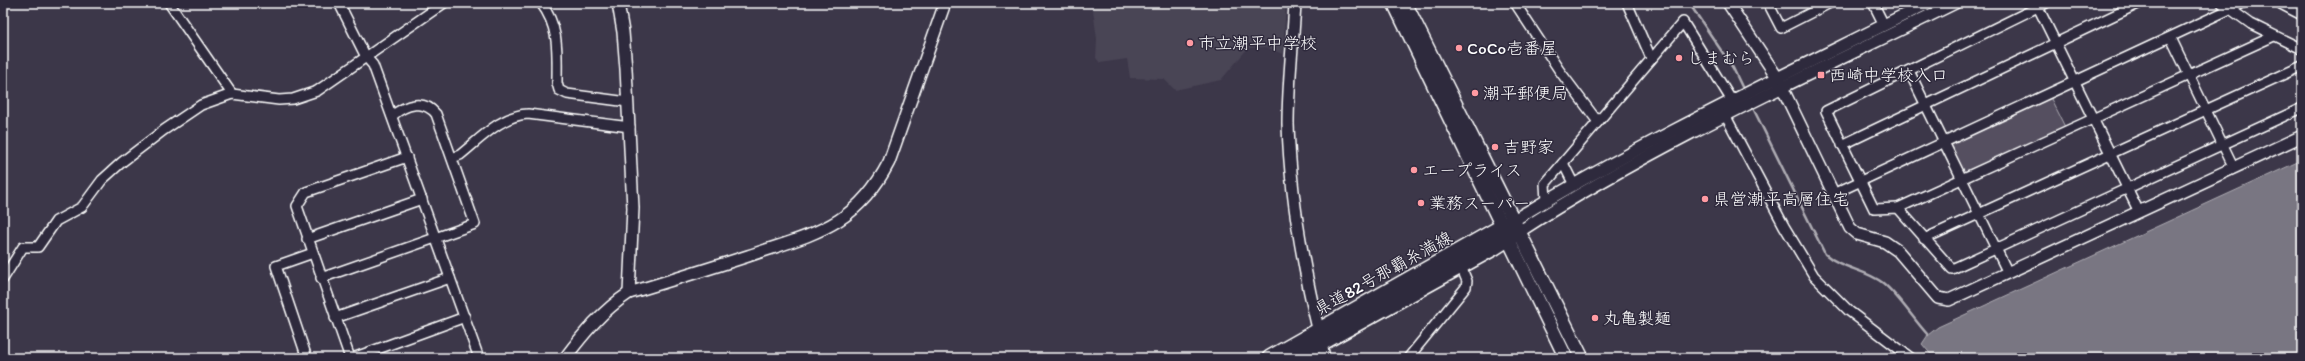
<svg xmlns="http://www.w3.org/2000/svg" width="2305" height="361" viewBox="0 0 2305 361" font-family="Itim,'Klee One',sans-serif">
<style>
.built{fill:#494455}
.green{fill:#555060;stroke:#aaa8b0}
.water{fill:#797682;stroke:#afadb4}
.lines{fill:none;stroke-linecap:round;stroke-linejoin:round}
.stream{stroke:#afadb4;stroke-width:2.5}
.minor-casing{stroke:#fff;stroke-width:12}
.tertiary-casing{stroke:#fff;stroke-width:14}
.secondary-casing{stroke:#fff;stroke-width:16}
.primary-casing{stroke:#fff;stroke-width:18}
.minor{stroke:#2f2a3d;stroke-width:9}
.tertiary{stroke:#2f2a3d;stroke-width:11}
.secondary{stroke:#2f2a3d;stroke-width:13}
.primary{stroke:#2f2a3d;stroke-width:15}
.poi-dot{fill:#ff9aa2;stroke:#2f2a3d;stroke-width:1.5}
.labels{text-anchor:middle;stroke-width:3;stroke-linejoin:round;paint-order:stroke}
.poi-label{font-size:17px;fill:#fff;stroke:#2f2a3d;text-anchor:start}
.street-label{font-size:17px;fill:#fff;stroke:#2f2a3d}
</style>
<rect width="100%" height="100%" fill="#3c3749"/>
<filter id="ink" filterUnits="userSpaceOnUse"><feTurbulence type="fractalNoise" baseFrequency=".025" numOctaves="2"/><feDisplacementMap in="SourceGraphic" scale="8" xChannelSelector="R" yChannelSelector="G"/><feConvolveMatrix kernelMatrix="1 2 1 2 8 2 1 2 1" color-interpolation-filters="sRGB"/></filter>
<g filter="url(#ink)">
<polygon class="built" points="1092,3 1286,3 1283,54 1265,47 1248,48 1221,80 1175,90 1164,79 1130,78 1127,59 1100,63 1096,58 1097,39"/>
<polygon class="green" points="2050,97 2065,127 1965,175 1948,145"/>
<polygon class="water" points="2302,160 2302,358 1934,358 1922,344 1928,335 1938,327"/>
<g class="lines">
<g class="stream">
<polyline points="1689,3 1733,68 1744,91"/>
<path d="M1752,106L1825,254C1842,269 1865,269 1883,283C1899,296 1914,320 1928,335"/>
</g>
<defs>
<g id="minor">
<polyline points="169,3 232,94"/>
<polyline points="339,3 366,57 373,65 479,358"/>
<path d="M541,3C560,28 557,53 557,83L559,90L567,94L628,102"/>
<polyline points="1515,3 1559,70 1598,122"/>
<polyline points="1627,3 1651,58"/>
<polyline points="1768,3 1781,28 1830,3"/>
<polyline points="1873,3 1884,25"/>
<polyline points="2036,3 2139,212"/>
<polyline points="2046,3 1826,111 1874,209 1898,208 1952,269 2302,108"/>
<polyline points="2222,3 2251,24 2302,49"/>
<polyline points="2171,38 2234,168"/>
<polyline points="1909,71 2008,273"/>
<polyline points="1723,111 1784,226 1814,276 1849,311 1911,358"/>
<polyline points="1842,145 2140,3"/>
<path d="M452,158L460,155C480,139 502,115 528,114L630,127"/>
<polyline points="1563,163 1574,185"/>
<polyline points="1833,194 2243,3"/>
<polyline points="1546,201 1545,184 1683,22 1732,101"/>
<polyline points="1898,208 2274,36"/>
<polyline points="307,239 422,199"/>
<polyline points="1924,239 2302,66"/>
<path d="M321,278L475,224L436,114C424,99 406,104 392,116"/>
<polyline points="3,279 23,247 38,247 56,221 82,207 102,180 122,162 164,130 201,105 232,94 279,100 293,99 317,91 444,3"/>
<polyline points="335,318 450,278"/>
<polyline points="1322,343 1325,358"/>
<polyline points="307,358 276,266 313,253"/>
<polyline points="350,358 297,206 306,192 407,157"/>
<polyline points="353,358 465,317"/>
<polyline points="1408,358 1466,287 1467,281 1459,262"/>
</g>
<g id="tertiary">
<polyline points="618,3 623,32 626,69 633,208 629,293"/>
<path d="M1295,3C1293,43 1288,84 1288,124C1290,197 1303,267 1320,337"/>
<polyline points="1728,3 1777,77 1850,228 1857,234 1885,242 1898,251 1938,298 1949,300 2302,136"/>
<polyline points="2281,3 2302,14"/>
<path d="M1514,220C1647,139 1789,73 1928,3"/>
<path d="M1520,231C1657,143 1809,75 1955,3"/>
<path d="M565,358C584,333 602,311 629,293C669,281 708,269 748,256C812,234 855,228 889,162L945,3"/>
</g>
<g id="secondary">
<polyline points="1394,3 1566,358"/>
<polyline points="1405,3 1582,358"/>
</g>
<g id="primary">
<polyline points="1270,358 1514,220"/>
<polyline points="1294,358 1495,247 1520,231"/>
</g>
</defs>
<use href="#minor" class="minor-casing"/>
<use href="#tertiary" class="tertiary-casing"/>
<use href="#secondary" class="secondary-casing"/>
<use href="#primary" class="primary-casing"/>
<use href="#minor" class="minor"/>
<use href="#tertiary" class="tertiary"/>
<use href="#secondary" class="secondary"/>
<use href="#primary" class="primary"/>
</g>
</g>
<g class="poi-dot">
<circle cx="1190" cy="43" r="4"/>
<circle cx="1459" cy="48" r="4"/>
<circle cx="1679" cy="58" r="4"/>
<rect x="1817" y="71" width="8" height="8" rx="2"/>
<circle cx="1475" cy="93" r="4"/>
<circle cx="1495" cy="147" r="4"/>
<circle cx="1414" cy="170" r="4"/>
<circle cx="1705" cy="199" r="4"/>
<circle cx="1421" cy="203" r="4"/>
<circle cx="1595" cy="318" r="4"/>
</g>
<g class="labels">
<g class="poi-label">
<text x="1198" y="49">市立潮平中学校</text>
<text x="1467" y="54">CoCo壱番屋</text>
<text x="1687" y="64">しまむら</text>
<text x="1829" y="81">西崎中学校入口</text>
<text x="1483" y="99">潮平郵便局</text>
<text x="1503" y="153">吉野家</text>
<text x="1422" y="176">エープライス</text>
<text x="1713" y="205">県営潮平高層住宅</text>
<text x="1429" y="209">業務スーパー</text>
<text x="1603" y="324">丸亀製麺</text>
</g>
<g class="street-label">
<text transform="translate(1383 273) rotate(-29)" y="6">県道82号那覇糸満線</text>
</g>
</g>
<rect width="2305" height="361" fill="none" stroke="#2f2a3d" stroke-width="16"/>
<rect x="8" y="8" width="2289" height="345" fill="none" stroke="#fff" stroke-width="1.5" filter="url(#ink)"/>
</svg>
